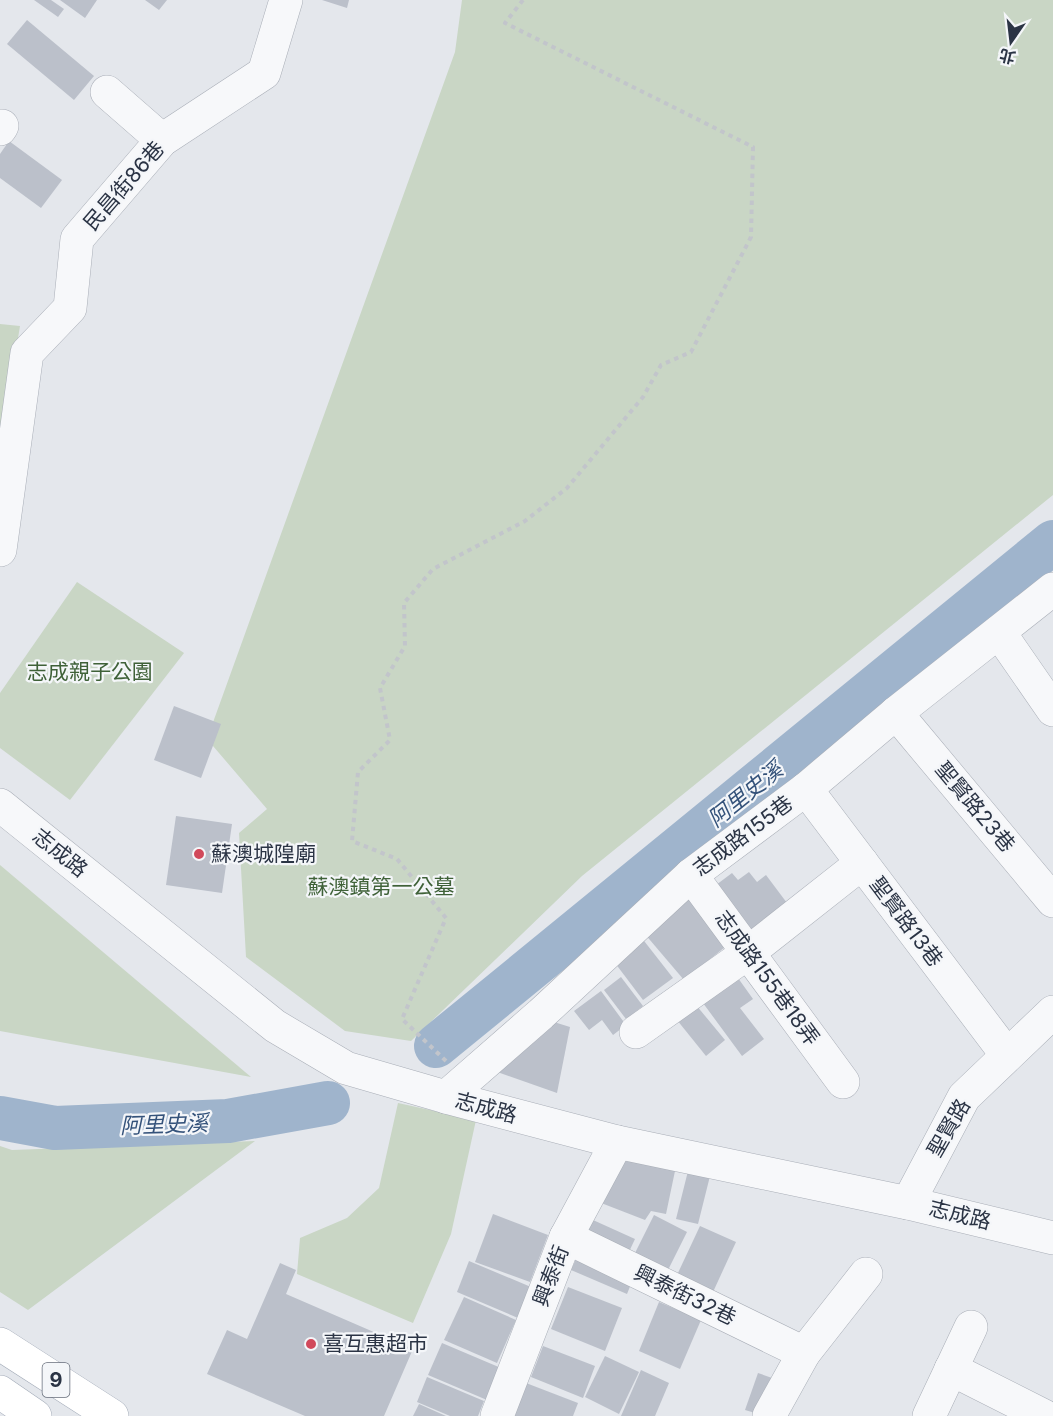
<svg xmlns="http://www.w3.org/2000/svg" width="1053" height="1416" viewBox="0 0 1053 1416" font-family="Inter,'Noto Sans TC',sans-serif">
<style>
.green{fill:#c9d6c5}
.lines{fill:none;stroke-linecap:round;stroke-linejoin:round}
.river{stroke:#9fb4cc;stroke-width:44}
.building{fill:#bbc0ca}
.minor-casing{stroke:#a9aeb7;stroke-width:34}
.major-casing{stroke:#a3abb8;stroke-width:34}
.path{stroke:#c2c5cb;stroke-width:4;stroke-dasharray:4.5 4.5;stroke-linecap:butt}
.minor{stroke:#f7f8fa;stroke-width:33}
.major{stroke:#fff;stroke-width:33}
.poi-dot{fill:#d1495b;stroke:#f4f6f9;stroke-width:2}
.labels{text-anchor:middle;stroke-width:4.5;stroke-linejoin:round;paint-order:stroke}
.shield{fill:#f4f6f9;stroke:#676e7b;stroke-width:1.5}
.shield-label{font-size:20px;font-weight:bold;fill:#2b3445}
.street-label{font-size:21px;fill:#2b3445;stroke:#f4f6f9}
.park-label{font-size:21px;fill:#3f6138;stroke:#f4f6f9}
.poi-label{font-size:21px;fill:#2b3445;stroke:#f4f6f9;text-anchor:start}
.water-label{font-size:22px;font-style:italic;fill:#34527a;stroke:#f4f6f9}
</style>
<rect width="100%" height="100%" fill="#e4e7ec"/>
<g class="green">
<polygon points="462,0 1053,0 1053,495 582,876 411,1041 345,1031 246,957 239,833 267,809 207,739 455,52"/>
<polygon points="0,324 20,326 0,448"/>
<polygon points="77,582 184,653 70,800 0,748 0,693"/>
<polygon points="0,865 251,1077 0,1031"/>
<polygon points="398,1103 476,1120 451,1234 413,1323 297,1274 300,1238 347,1218 379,1188"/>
<polygon points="255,1141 28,1310 0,1292 0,1146 12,1150"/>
</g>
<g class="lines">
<g class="river">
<polyline points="436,1046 1053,542"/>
<polyline points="0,1118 55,1128 228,1121 328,1103"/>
</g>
</g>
<g class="building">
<polygon points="34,0 51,0 64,9 58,17"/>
<polygon points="60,0 97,0 85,18"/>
<polygon points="145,0 167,0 159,10"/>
<polygon points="322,0 349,0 347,8"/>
<polygon points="27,20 94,76 74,100 7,44"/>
<polygon points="9,141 62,180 41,208 0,178 0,154"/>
<polygon points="174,706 221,724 201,778 154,760"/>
<polygon points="176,816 232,824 222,893 166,885"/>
<polygon points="749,872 757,882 766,875 790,907 755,934 716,885 732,873 738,880"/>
<polygon points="695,891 735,939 684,980 644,933"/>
<polygon points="641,937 673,978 643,1000 612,959"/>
<polygon points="621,977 643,1006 626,1019 604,990"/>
<polygon points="738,978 753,999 740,1008 764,1039 742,1056 703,1003"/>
<polygon points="601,991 626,1025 613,1035 602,1020 589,1030 574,1011"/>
<polygon points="696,1005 725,1040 706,1056 677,1020"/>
<polygon points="541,1018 570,1027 557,1093 486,1068"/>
<polygon points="627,1161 675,1171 666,1214 651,1211 645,1220 596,1201 606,1174"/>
<polygon points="688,1171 710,1176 698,1224 676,1219"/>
<polygon points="493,1214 548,1235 530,1282 475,1262"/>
<polygon points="654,1215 687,1232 667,1272 634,1255"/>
<polygon points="593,1220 635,1239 627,1256 586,1237"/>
<polygon points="700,1226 736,1242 713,1292 677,1275"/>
<polygon points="578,1255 633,1279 627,1294 571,1270"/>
<polygon points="469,1261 531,1287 518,1318 457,1292"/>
<polygon points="280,1263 296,1270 286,1294 413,1349 384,1416 305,1416 207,1374 227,1330 247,1339"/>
<polygon points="568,1287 622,1308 605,1351 551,1329"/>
<polygon points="464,1297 516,1320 497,1363 444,1340"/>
<polygon points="659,1302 701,1320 680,1369 639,1351"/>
<polygon points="442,1343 501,1368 487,1400 428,1375"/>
<polygon points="543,1346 595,1366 583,1398 531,1377"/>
<polygon points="605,1356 639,1372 619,1414 585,1397"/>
<polygon points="641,1370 669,1383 655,1416 621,1416"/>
<polygon points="758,1373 775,1379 762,1415 745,1410"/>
<polygon points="427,1377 484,1401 478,1416 450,1416 417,1402"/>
<polygon points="526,1383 578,1403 573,1416 506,1416"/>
<polygon points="419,1404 446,1416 413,1416"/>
</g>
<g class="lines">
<defs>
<g id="minor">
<polyline points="107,92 162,140"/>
<polyline points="0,129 2,126"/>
<polyline points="0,550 27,353 70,308 77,239 162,140 264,73 286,0"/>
<polyline points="999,632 1053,710"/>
<polyline points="896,713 1053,901"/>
<polyline points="806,789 1007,1055"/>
<polyline points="0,805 275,1026 346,1068 446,1097 617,1142 908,1203 1053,1238"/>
<polyline points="691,875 843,1082"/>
<polyline points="636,1032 749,952 862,863"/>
<polyline points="446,1097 541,1014 691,875 806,789 896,713 1053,589"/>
<polyline points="908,1203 964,1097 1053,1012"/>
<polyline points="566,1237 804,1353"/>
<polyline points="951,1369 1044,1416"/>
<polyline points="497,1416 566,1237 617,1142"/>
<polyline points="769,1416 804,1353 866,1274"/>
<polyline points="929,1416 971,1327"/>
</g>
<g id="major">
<polyline points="0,1344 112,1416"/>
<polyline points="0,1392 35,1416"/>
</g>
</defs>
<use href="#minor" class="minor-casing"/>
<use href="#major" class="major-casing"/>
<polyline class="path" points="446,1061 402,1019 446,918 397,859 352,841 358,772 390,740 380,688 405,646 404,603 433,569 525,521 567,488 643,397 661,365 691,352 751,237 753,147 505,23 523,0"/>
<use href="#minor" class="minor"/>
<use href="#major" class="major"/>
</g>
<g class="poi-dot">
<circle cx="199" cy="854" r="6"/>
<circle cx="311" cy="1344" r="6"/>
</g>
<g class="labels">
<rect class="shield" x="42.5" y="1363" width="27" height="34" rx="4.5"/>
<g class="shield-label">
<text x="56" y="1387">9</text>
</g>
<g class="street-label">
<text transform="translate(124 186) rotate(-49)" y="7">民昌街86巷</text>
<text transform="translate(975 807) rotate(50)" y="7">聖賢路23巷</text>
<text transform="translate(743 836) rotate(-37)" y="7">志成路155巷</text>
<text transform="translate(60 853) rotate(39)" y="7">志成路</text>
<text transform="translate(906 922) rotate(53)" y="7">聖賢路13巷</text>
<text transform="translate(767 978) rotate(54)" y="7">志成路155巷18弄</text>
<text transform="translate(486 1108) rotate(15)" y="7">志成路</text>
<text transform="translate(949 1128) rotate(-60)" y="7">聖賢路</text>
<text transform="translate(960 1215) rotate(14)" y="7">志成路</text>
<text transform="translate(551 1276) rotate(-69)" y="7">興泰街</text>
<text transform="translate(685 1295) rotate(26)" y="7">興泰街32巷</text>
</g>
<g class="park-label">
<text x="90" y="679">志成親子公園</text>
<text x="381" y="894">蘇澳鎮第一公墓</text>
</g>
<g class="poi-label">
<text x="211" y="861">蘇澳城隍廟</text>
<text x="323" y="1351">喜互惠超市</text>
</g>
<g class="water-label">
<text transform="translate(745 794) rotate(-39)" y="8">阿里史溪</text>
<text transform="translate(164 1124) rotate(-2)" y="8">阿里史溪</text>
</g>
</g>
<g transform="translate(1011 42) rotate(194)" stroke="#f4f6f9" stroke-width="4.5" paint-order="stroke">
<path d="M0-4.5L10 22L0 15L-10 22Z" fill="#2b3445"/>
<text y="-9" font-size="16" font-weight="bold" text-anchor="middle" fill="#2b3445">北</text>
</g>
</svg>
